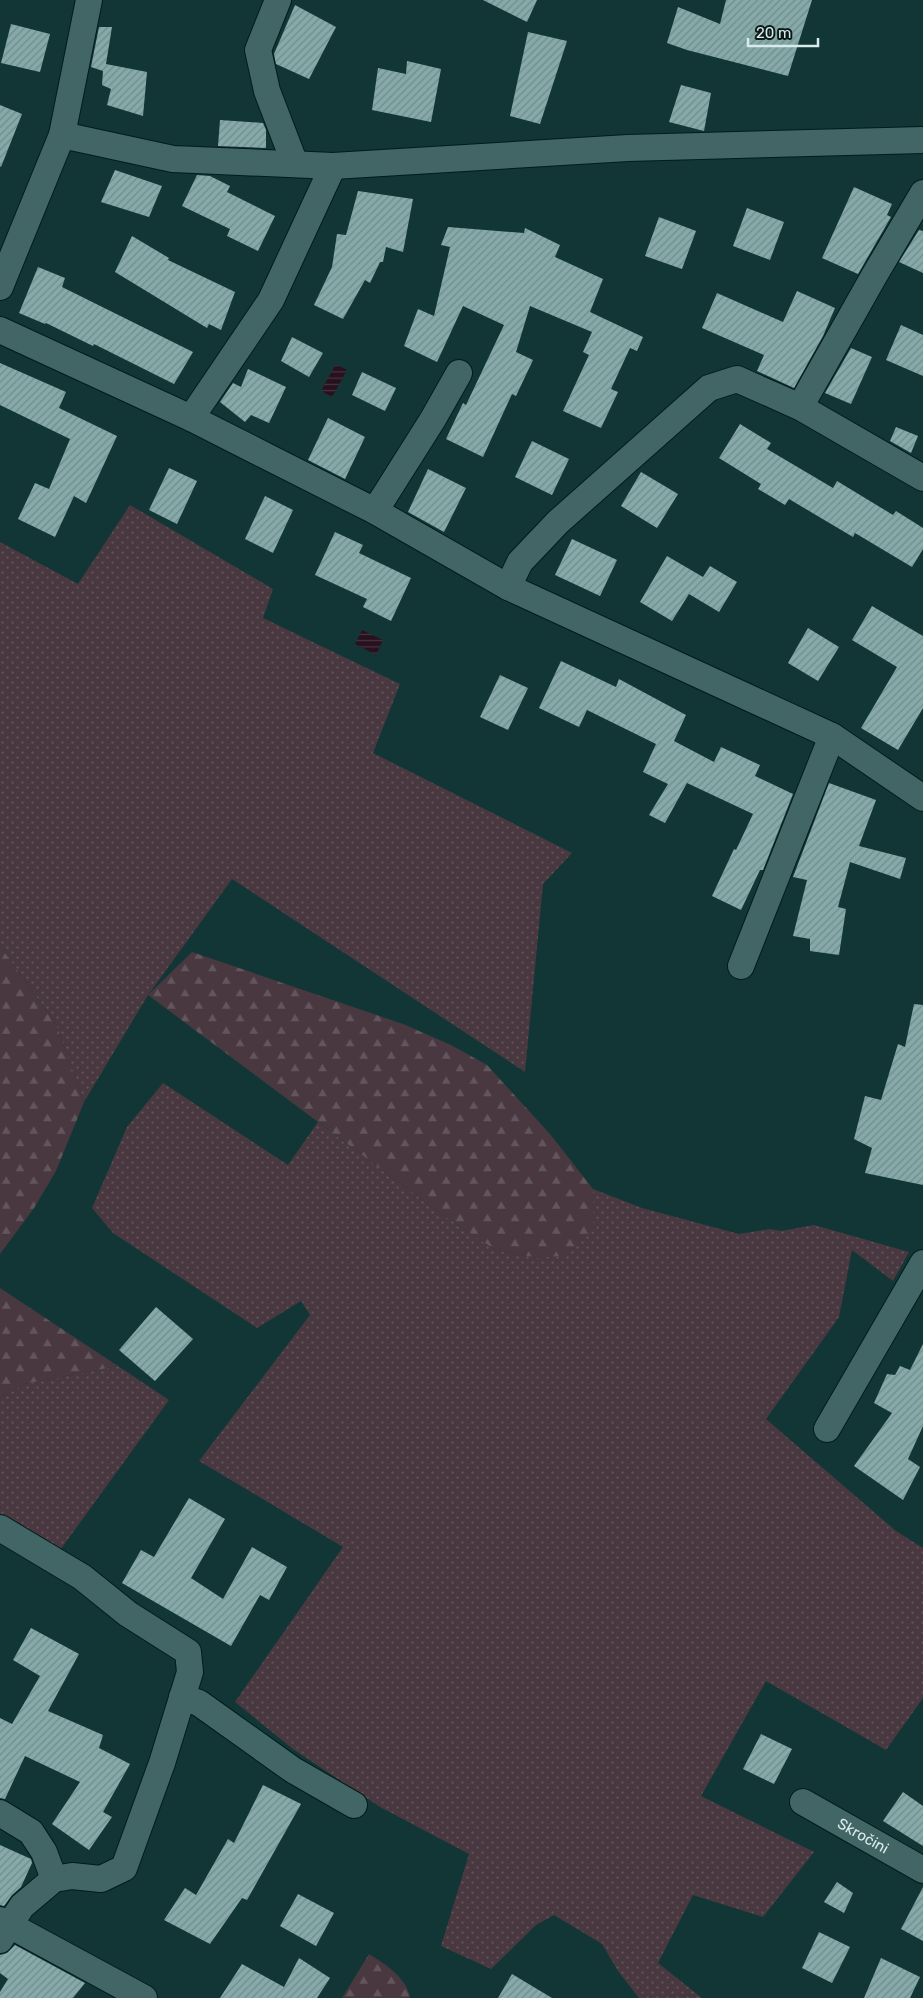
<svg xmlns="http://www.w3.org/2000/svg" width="923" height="1998" viewBox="0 0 923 1998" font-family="Rubik,sans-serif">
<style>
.green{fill:url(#green-dots)}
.forest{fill:url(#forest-firs)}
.water{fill:url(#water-rules)}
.building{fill:url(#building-hatch)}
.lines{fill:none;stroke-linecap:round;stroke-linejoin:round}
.minor-casing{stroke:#021c1c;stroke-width:28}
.minor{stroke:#426665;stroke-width:26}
.labels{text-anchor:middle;stroke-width:5;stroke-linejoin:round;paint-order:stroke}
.street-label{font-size:15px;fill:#d8ebeb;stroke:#0c1b1a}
</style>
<defs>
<pattern id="green-dots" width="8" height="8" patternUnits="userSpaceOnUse" patternTransform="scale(1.25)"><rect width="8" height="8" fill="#493840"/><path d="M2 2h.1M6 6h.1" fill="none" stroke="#62555c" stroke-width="1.8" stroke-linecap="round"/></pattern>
<pattern id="forest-firs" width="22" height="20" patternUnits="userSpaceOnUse" patternTransform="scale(1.25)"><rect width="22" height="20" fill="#493840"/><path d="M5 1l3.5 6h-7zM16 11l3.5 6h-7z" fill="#62555c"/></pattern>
<pattern id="water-rules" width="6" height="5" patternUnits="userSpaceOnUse" patternTransform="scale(1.25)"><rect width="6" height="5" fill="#28111e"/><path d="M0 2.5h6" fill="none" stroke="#46343f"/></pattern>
<pattern id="building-hatch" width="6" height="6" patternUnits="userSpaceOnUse" patternTransform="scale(1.25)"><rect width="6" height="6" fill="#85aaa9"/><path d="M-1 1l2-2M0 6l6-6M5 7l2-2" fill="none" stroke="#718c8b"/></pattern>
</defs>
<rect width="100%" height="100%" fill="#123636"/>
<g class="green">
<polygon points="130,505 273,589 263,618 400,684 373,753 572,853 543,884 525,1072 232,879 148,995 84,1102 56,1024 0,946 0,542 78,584"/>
<polygon points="163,1083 288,1165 318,1122 436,1210 497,1251 540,1258 593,1231 593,1189 642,1208 739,1234 770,1229 781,1231 814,1225 909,1252 893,1281 852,1250 839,1317 766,1419 896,1531 923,1548 923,1698 886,1750 766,1681 701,1796 814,1852 763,1917 693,1895 658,1963 702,1998 639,1998 618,1971 602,1944 554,1915 536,1925 491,1969 441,1946 469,1854 380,1807 293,1749 235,1702 343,1547 199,1461 310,1315 301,1301 257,1328 113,1233 92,1208 127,1127"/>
<polygon points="118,1366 169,1400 55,1557 0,1526 0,1398 24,1384"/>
</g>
<g class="forest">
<polygon points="0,946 56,1024 84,1102 56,1171 34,1208 0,1254"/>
<polygon points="192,952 403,1024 451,1045 487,1065 550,1134 593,1189 593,1231 566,1255 540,1258 497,1251 436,1210 148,995"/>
<polygon points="0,1288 118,1366 24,1384 0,1398"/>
<path d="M369,1954C385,1964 407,1978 410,1998H342Z"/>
</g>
<g class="water">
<polygon points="336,364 347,370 332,397 321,391"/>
<polygon points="362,630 383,640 376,655 355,644"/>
</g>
<g class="building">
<polygon points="483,0 537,0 527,22"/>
<polygon points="726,0 812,0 788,76 687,50 667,43 678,7 720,24"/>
<polygon points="295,5 336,27 309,79 276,64 274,54"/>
<polygon points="11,24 50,34 40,72 1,63"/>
<polygon points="99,27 112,27 106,64 147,72 143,116 107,105 111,89 102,85 103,71 91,67"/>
<polygon points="528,32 567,41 540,124 510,116"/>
<polygon points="407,61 441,69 431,122 372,110 378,68 406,74"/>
<polygon points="681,85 711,93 704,131 669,122"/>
<polygon points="0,105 22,114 1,167 0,166"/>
<polygon points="220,120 263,123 266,130 266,148 218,146"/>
<polygon points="115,170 162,186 149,217 101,202"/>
<polygon points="197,175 210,176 230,186 227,192 275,216 258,251 227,236 230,229 182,206"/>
<polygon points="854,187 892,204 887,215 891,217 858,274 822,258"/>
<polygon points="358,191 413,199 403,252 386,247 383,262 380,262 370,283 365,280 343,319 314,305 332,267 337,234 346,235"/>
<polygon points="747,208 784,222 770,260 733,246"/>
<polygon points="659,217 696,231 682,269 645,256"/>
<polygon points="448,227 524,233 525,228 560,245 555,257 603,279 590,312 643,337 637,351 630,348 611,389 618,392 601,428 563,411 589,355 583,352 592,332 530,306 516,352 533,360 516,396 512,394 483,457 446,439 463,403 466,405 504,325 463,306 437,362 404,346 418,309 434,316 450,247 441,245"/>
<polygon points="919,230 923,231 923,273 899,262"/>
<polygon points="132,236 169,258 168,260 235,292 221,330 209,324 207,328 115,272"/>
<polygon points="38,267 65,278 62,287 193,352 174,384 94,344 93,346 46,323 45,324 19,313"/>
<polygon points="797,291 835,308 823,336 794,388 757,371 764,355 702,328 717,293 783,322"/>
<polygon points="901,325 923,335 923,376 886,360"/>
<polygon points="292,337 323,353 309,377 281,361"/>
<polygon points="851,348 872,357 851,404 825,393"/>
<polygon points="0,363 66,392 59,408 117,436 86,503 74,496 55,537 18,519 35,483 49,489 70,439 0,405"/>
<polygon points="248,369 286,387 269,423 251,415 245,422 220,402 233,383 241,387"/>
<polygon points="362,372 396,388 385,411 352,395"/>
<polygon points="328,418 365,437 345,479 308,460"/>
<polygon points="740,424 771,443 767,449 833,488 837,481 893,515 896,511 923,528 923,549 912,567 855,533 853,537 789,499 785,505 758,489 761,484 719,458"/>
<polygon points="896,427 918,436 911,453 890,441"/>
<polygon points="532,441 569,459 552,495 515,477"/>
<polygon points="169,468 197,481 177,524 149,510"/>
<polygon points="428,469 466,488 444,532 408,512"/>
<polygon points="641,472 678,494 657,528 621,506"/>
<polygon points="265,496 293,510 273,553 245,539"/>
<polygon points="335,532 363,545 359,553 411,578 391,621 363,607 367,599 315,575"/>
<polygon points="572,539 617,560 600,596 555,575"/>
<polygon points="667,556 703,577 710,566 737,582 719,612 689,594 672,621 640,602"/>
<polygon points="872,606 923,636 923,708 898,750 861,728 897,667 852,640"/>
<polygon points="808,628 839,647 818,681 788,663"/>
<polygon points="561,661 616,687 619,679 686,715 674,741 714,762 721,747 760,765 755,776 793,794 763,870 760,870 741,910 712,896 734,849 736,850 753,814 687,783 665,823 649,815 668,784 643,772 656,744 587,710 579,727 539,708"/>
<polygon points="500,675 528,688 508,730 480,717"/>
<polygon points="829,783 876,800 859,846 906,858 900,879 850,862 838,907 846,909 839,955 810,951 810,939 793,936 807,880 793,877"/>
<polygon points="914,1004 923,1005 923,1185 865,1173 872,1148 854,1139 865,1096 881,1100 898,1044 905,1047"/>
<polygon points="156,1307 193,1339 155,1381 119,1350"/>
<polygon points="923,1344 923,1426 908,1459 920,1467 903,1500 854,1466 892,1413 874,1403 887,1374 895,1375 900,1366 910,1370"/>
<polygon points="189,1498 225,1519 191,1578 223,1599 252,1547 287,1567 269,1600 260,1595 231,1646 122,1583 141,1550 154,1557"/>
<polygon points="31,1628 79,1654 48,1711 103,1735 99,1748 130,1764 103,1812 112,1817 89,1850 52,1824 80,1782 25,1756 5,1799 0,1798 0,1718 12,1724 40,1676 13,1660"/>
<polygon points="761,1734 792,1749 774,1784 743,1769"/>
<polygon points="263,1785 301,1804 247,1900 242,1898 210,1944 164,1920 185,1888 196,1895 228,1839 234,1843"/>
<polygon points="903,1792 923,1806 923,1846 883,1821"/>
<polygon points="0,1845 31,1859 32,1863 21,1887 12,1895 4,1906 0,1905"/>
<polygon points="837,1882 853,1893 844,1913 824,1902"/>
<polygon points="923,1887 923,1941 901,1929"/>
<polygon points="298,1894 334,1913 316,1946 280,1926"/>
<polygon points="819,1932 850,1947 832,1983 802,1968"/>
<polygon points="15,1945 85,1983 73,1998 0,1998 0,1992 8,1979 0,1973 0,1955 7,1953"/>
<polygon points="299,1958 330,1978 317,1998 220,1998 242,1964 284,1987"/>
<polygon points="881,1958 920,1977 910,1998 864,1998"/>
<polygon points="512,1974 552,1998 498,1998"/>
</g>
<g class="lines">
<defs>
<g id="minor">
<polyline points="278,0 258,50 267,91 295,164"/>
<polyline points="62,135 173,159 333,166 628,148 923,140"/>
<polyline points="0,287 62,135 89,0"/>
<polyline points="0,330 191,418 266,456 375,511 508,587 832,736 923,798"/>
<polyline points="800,407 874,276 923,193"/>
<polyline points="191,418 271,300 333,166"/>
<polyline points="375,511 433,419 459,373"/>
<polyline points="508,587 520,562 558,522 709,388 737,379 800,407 923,478"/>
<polyline points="741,966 832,736"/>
<polyline points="827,1429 923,1263"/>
<polyline points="0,1528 82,1577 128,1614 188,1652 190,1672 162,1763 124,1868 101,1879 72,1876 54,1879 22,1906 0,1940"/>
<polyline points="182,1697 199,1703 293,1770 354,1805"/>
<path id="s1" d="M803,1802L923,1870"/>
<polyline points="0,1813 31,1832 44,1852 54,1879"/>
<polyline points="0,1920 144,1998"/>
</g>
</defs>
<use href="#minor" class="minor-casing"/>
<use href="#minor" class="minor"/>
</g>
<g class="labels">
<g class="street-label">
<text dy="5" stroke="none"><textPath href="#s1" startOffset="69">Skročini</textPath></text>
</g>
</g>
<path d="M748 38v8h70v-8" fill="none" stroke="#d8ebeb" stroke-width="2.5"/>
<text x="756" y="38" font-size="15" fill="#d8ebeb" stroke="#0c1b1a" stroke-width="4" paint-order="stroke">20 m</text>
</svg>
